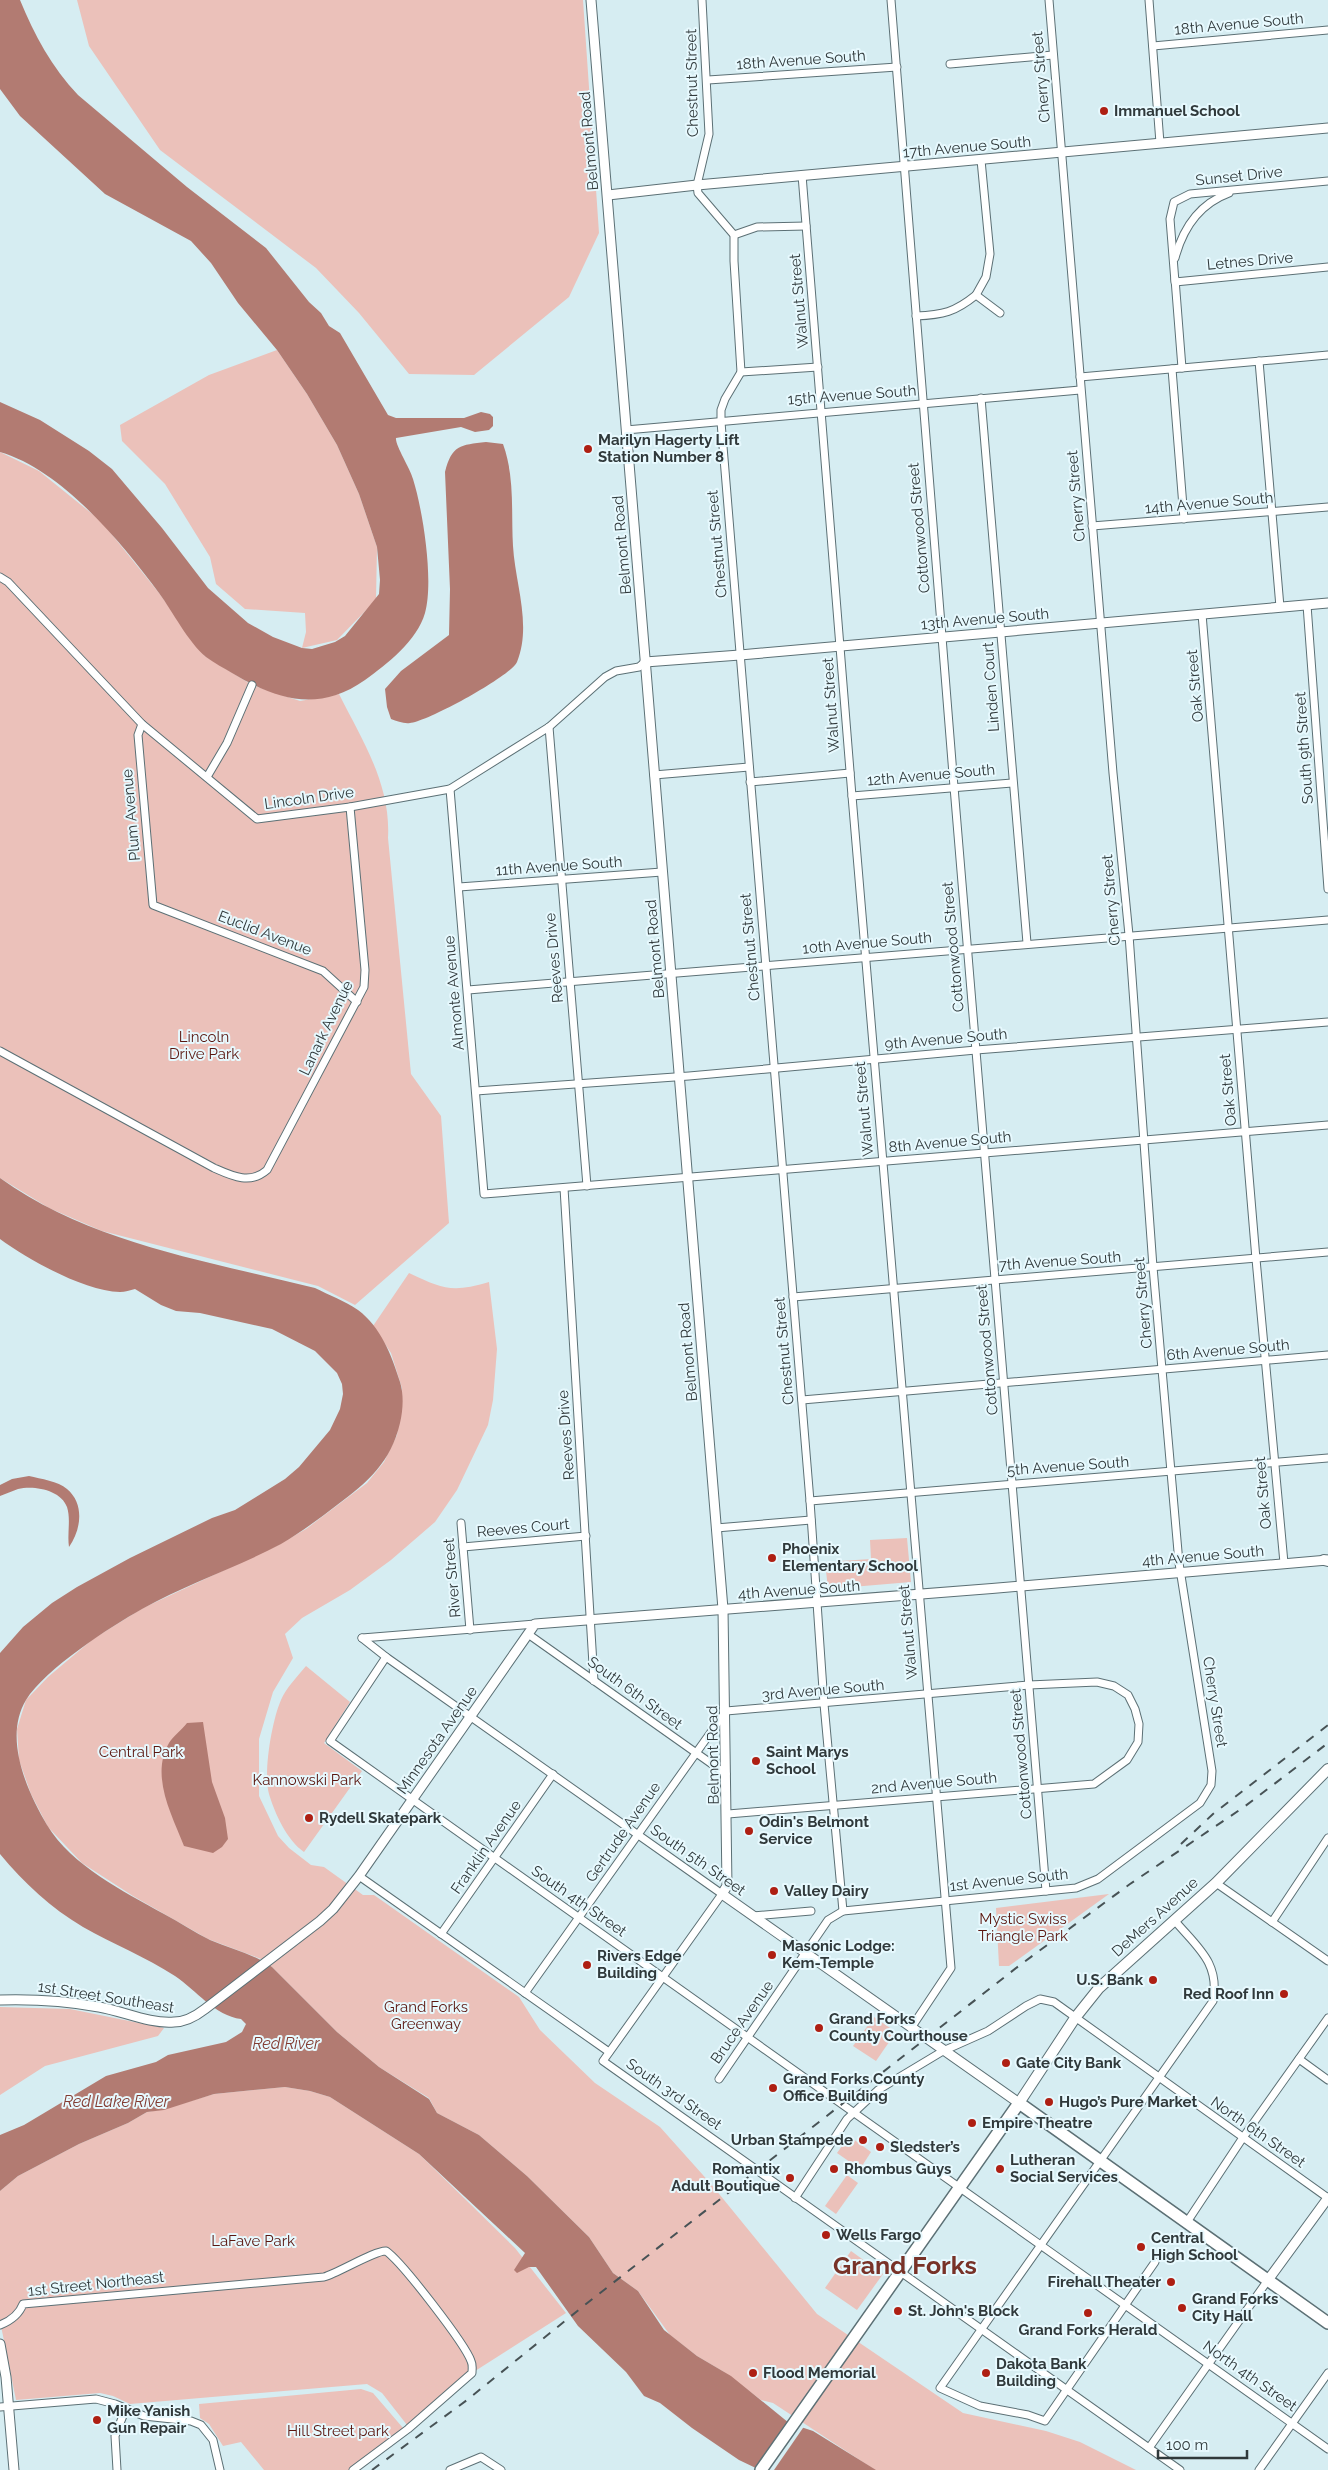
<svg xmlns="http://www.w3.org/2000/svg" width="1328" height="2470" viewBox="0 0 1328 2470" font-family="Raleway,sans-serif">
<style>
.green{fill:#ebc1ba}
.water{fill:#b27b72}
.pier{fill:#d6edf2}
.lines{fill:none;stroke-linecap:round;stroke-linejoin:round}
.minor-casing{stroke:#5c7075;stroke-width:9}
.tertiary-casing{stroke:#5c7075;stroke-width:11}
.secondary-casing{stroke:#5c7075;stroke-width:12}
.primary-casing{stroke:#5c7075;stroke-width:14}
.minor{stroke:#fff;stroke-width:7}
.tertiary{stroke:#fff;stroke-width:9}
.secondary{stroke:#fff;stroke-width:10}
.primary{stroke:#fff;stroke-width:11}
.rail{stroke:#475255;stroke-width:2;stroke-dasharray:9 9;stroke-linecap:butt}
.poi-dot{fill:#ae1f13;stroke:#e7f9fe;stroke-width:2}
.labels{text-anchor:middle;stroke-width:4;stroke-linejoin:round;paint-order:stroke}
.street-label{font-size:15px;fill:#30393b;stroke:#e7f9fe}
.poi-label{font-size:15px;font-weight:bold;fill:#30393b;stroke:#e7f9fe;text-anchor:start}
.park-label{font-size:15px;fill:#5b1710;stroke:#e7f9fe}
.water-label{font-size:16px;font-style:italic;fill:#833c32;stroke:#e7f9fe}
.town-label{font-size:25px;font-weight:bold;fill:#783228;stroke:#e7f9fe}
</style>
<rect width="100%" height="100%" fill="#d6edf2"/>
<g class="green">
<polygon points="77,0 583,0 599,233 569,297 474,375 409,374 359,313 316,268 160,150 89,46"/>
<polygon points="277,350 307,394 337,445 359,494 377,547 376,600 337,640 302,648 306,632 305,613 245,609 216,584 210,557 165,484 122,441 120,425 209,375"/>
<path d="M0,452L39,471L101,521L159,593L205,656L252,685L300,701L339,694C362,740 391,784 388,838L411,1074L441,1116L449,1223L355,1305L318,1286L102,1231L49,1208L0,1178Z"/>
<path d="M409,1273C443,1289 452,1293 489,1282L497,1349L493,1400L488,1425L457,1490L435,1522L391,1560L350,1590L302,1618L285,1634L293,1658L273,1692L259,1739V1796L278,1836L289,1848L311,1865L324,1867L363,1895H374L519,1997L540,2030L595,2083L660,2127L711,2184L817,2314L963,2413L1046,2431L1080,2442L1136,2470H875L773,2403L761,2400L724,2372L697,2356L670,2335L638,2291L613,2273L589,2237L527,2176L479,2135L437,2113L429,2098L379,2067L337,2032L272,1967L261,1959L208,1939L133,1896L82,1863L48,1827L31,1794L19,1760L17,1729L26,1700L48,1677L93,1639L143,1608L278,1545L306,1529L367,1483L384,1462L397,1435L402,1388L391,1353L373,1326Z"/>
<polygon points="907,1538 911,1582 828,1589 825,1562 871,1559 870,1540"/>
<path d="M306,1666L350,1702L324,1743L362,1771L304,1852C287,1840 275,1814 269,1794C263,1773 272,1720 281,1700C286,1688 298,1676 306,1666Z"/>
<polygon points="1109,1894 1009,1966 999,1966 996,1908"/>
<polygon points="0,2007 70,2009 164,2028 158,2036 45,2066 0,2095"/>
<polygon points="874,2017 896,2032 876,2061 853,2046"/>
<polygon points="285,2087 310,2091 330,2097 419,2154 515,2248 566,2313 472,2373 407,2425 382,2393 367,2384 130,2404 113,2396 100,2393 16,2400 0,2321 0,2191 18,2176 79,2144 128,2123 147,2112 164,2109 214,2094"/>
<polygon points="849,2136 871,2152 860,2169 837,2153"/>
<polygon points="847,2175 858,2183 836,2214 825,2206"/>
<polygon points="851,2251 883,2274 857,2310 825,2288"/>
<polygon points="361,2389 373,2393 403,2428 352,2470 264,2470 241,2442 223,2446 209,2424 200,2418 199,2404"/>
</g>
<g class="water">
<path d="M0,0H20C34,34 52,68 78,95L187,187L266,248L309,302L321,313L329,326L340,333L388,415L396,418H464L481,412L490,414L493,417V426L489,430L475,432L461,427L396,438C395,445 410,468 413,479C423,511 434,581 425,613C417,641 387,664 365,680C318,713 277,700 232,673C224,668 214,663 206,657C188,642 173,612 159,593C122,543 62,470 0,452V402L40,420L89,451L112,469L162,528L208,588L248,623L273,637L302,648L312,649L335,642L345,636L379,594L380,580L377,547L359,494L337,445L307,394L277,350L238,303L211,263L191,241L105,194L20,116L0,89Z"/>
<path d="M486,442L503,444C515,477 511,512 513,546C515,583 532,625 517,662C511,676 427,722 410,723C404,724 397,721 391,719L387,707L385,689L401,671L449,635L450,589L445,472C452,445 460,445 486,442Z"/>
<path d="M0,1178C92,1244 208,1261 315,1288C329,1295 345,1301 358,1310C381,1327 392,1356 400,1382C404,1395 403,1410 400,1423C391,1462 368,1482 337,1505C319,1519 301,1532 281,1544C236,1568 186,1584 142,1609C110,1627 45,1669 26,1700C3,1738 27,1791 47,1825C72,1866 123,1891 164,1914C179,1922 194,1932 210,1940C231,1949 254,1954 272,1967L337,2032L379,2067L429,2099L437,2113L479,2135L527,2176L589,2237L613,2273L638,2291L664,2330L697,2356L731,2376L789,2423L813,2431L876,2470H760L739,2460L692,2428L660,2403L644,2396L626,2372L578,2326L536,2267H529L517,2273L514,2270L525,2253L419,2154L330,2097L310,2091L285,2087L214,2094L164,2110L147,2112L128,2123L79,2144L18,2176L0,2191V2135L24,2125L106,2076L156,2062L168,2055L226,2042L242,2032L246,2024L241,2019C215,2016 196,1990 175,1976C146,1957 113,1944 83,1927C51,1908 24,1883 0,1854V1653L23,1627L52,1603L77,1587L130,1558L212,1518L235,1510L285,1479L299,1467L330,1430L340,1409L343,1394L342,1384L337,1373L315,1351L272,1329L200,1313L176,1311L161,1305L135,1289C130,1290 125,1292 120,1292C84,1291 29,1260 0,1239Z"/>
<path d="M29,1476C41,1479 58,1481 67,1489C85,1504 81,1530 69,1547C67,1534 71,1519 67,1507C61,1490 34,1485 18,1489C12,1491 6,1494 0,1496V1485L12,1479Z"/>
<path d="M203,1722L212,1782L225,1818L228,1839L222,1847L213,1853L184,1846C172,1815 150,1776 169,1743C173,1736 182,1730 187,1723Z"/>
</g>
<polygon class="pier" points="789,2419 805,2425 774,2470 754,2470"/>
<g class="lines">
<defs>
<g id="minor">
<polyline points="702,0 709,134 697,185 698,193 734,235 734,261 741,372 725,399 721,410 721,422 810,1501 824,1704 843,1911"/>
<polyline points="891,0 954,787 1046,1891"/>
<polyline points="1149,0 1160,143"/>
<polyline points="1153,46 1328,30"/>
<polyline points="950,64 1053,55"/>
<polyline points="708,80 897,67"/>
<polyline points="802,175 852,796 951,1968 911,2028"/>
<polyline points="1328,181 1190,194 1174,202 1170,219 1175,282 1328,267"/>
<polyline points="734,235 757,227 806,226"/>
<path d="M1175,258C1183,228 1199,204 1229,193"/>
<polyline points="1175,279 1182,368"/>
<polyline points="976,295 986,277 990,254 981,160"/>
<path d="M916,316C943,315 955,312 976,295L1000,313"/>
<polyline points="1259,361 1280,607"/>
<polyline points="1172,369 1184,519"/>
<polyline points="741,372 818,367"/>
<polyline points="1080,377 1328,355"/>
<polyline points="981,398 1027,943"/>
<polyline points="626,430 1080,390"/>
<polyline points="1092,526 1328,507"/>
<polyline points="0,577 8,582 142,724 257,819 350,807 450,789 549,727 605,677 616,671 639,667 645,662"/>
<polyline points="1307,605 1328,889"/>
<polyline points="1202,614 1256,1259 1284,1563"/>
<polyline points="142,724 138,735 153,905 323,971 357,1002"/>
<polyline points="549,727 587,1186"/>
<polyline points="654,775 749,767"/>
<polyline points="207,777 227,743 252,685"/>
<polyline points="750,782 850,773"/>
<polyline points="450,789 484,1194 1328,1125"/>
<polyline points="852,796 1012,783"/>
<polyline points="459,887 662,872"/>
<polyline points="468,990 1328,920"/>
<path d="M0,1051L214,1168C232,1176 250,1185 267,1170L364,987L365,970L350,807"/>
<polyline points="476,1091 689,1076 976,1050 1328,1022"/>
<polyline points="564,1188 594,1681"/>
<polyline points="793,1297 1328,1252"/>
<polyline points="802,1400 1328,1355"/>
<polyline points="810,1501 1328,1458"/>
<polyline points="461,1523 470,1630"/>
<polyline points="716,1528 811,1520"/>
<polyline points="463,1547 586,1536"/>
<polyline points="528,1634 726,1774"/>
<polyline points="362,1638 386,1657 722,1894 603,2061 1180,2470"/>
<polyline points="362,1638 535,1624"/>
<polyline points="386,1657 330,1741 1328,2449"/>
<polyline points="359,1876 609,2052"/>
<polyline points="1216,1883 1328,1961"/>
<polyline points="753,1916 811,1911"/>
<polyline points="1272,1922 1328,1838"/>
<polyline points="441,1934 553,1774"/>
<polyline points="525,1993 726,1711 1029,1685 1097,1682 1114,1686 1128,1695 1135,1709 1139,1724 1138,1742 1127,1760 1094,1784 728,1814"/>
<polyline points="1299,2059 1328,2080"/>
<polyline points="719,2079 828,1920 843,1911 1076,1888 1098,1879 1200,1803 1211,1785 1212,1771 1179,1563 1153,1267 1129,935 1113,773 1049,0"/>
<polyline points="795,2198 847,2119 878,2090 943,2051 988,2031 1026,2006 1040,1999 1054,2002 1328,2198"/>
<polyline points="1187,2222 1242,2139 1328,2018"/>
<path d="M1155,2262L1045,2421L1028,2415L980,2406L940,2388L1213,2001C1220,1963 1198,1948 1175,1921"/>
<path d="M0,2325C10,2321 19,2315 23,2304L324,2277C338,2273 376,2250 386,2251C402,2262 465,2344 471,2361C473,2365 472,2369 472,2373L408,2429L353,2470"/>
<polyline points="0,2407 96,2399 115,2404 144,2416 191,2421 201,2425 213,2440 220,2470"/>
<polyline points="1149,2448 1268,2280"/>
<polyline points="117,2470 115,2436 126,2408"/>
<polyline points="450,2470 481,2457 501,2470"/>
<polyline points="1259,2470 1328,2373"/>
</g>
<g id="tertiary">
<polyline points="591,0 723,1609 727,1886 722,1894 1019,2103"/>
<polyline points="608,195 697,185 1328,128"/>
<polyline points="645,662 740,655 1328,603"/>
<path d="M0,2000C33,1999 66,2001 99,2007C123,2011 149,2024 174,2022C186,2022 196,2016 205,2009L320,1921L333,1909L359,1876L535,1624C799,1605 1064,1583 1328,1560"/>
<polyline points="1268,2280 1328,2198"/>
<polyline points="0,2344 6,2377 14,2470"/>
</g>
<g id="secondary">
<polyline points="1324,1560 1328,1561"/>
<polyline points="1019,2103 1075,2018 1099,1988 1216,1883 1328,1769"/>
</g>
<polyline id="primary" points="761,2470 1019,2103 1328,2323"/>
</defs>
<use href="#minor" class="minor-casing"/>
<use href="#tertiary" class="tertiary-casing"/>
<use href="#secondary" class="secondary-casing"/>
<use href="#primary" class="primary-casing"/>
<use href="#minor" class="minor"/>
<use href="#tertiary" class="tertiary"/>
<use href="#secondary" class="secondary"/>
<use href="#primary" class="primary"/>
<g class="rail">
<polyline points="1181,1844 1213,1814 1328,1725"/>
<polyline points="372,2470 467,2400 586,2304 1020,1965 1130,1884 1244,1807 1328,1743"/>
</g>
</g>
<g class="poi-dot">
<circle cx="1104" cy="111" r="5"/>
<circle cx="588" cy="449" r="5"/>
<circle cx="772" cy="1558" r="5"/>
<circle cx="756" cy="1761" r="5"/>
<circle cx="309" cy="1818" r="5"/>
<circle cx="749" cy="1831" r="5"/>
<circle cx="774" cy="1891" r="5"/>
<circle cx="772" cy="1955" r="5"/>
<circle cx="587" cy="1965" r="5"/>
<circle cx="1153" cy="1980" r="5"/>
<circle cx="1284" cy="1994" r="5"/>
<circle cx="819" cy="2028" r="5"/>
<circle cx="1006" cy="2063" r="5"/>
<circle cx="773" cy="2088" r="5"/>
<circle cx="1049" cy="2102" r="5"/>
<circle cx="972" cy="2123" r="5"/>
<circle cx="863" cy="2140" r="5"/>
<circle cx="880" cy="2147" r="5"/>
<circle cx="834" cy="2169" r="5"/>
<circle cx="1000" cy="2169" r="5"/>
<circle cx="790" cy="2178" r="5"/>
<circle cx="826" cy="2235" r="5"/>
<circle cx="1141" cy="2247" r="5"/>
<circle cx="1171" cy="2282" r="5"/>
<circle cx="1182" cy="2308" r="5"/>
<circle cx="898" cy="2311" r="5"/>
<circle cx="1088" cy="2313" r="5"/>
<circle cx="753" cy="2373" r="5"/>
<circle cx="986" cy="2373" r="5"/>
<circle cx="97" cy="2420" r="5"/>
</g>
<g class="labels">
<g class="street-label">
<text transform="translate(1239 24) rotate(-5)" y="5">18th Avenue South</text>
<text transform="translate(801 60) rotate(-4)" y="5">18th Avenue South</text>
<text transform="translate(1041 77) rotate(-95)" y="5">Cherry Street</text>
<text transform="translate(692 83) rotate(-91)" y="5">Chestnut Street</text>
<text transform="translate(589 141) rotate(-95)" y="5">Belmont Road</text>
<text transform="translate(967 147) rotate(-5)" y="5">17th Avenue South</text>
<text transform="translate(1239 176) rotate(-6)" y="5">Sunset Drive</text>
<text transform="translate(1250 261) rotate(-5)" y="5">Letnes Drive</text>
<text transform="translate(799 301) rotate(-95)" y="5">Walnut Street</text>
<text transform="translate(852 395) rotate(-4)" y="5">15th Avenue South</text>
<text transform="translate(1076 496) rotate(-95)" y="5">Cherry Street</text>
<text transform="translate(1209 503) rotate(-5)" y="5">14th Avenue South</text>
<text transform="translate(919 528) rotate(-95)" y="5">Cottonwood Street</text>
<text transform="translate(717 544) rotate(-95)" y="5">Chestnut Street</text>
<text transform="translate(622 545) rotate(-95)" y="5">Belmont Road</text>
<text transform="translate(985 619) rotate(-5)" y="5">13th Avenue South</text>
<text transform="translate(1195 686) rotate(-95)" y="5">Oak Street</text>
<text transform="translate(991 687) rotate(-94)" y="5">Linden Court</text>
<text transform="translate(831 705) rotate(-94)" y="5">Walnut Street</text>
<text transform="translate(1304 748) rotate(-94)" y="5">South 9th Street</text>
<text transform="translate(931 775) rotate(-5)" y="5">12th Avenue South</text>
<text transform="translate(309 798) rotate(-8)" y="5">Lincoln Drive</text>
<text transform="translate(131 815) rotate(-95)" y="5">Plum Avenue</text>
<text transform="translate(559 866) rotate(-4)" y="5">11th Avenue South</text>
<text transform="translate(1111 900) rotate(-95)" y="5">Cherry Street</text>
<text transform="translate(265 933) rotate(21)" y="5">Euclid Avenue</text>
<text transform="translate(867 943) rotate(-5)" y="5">10th Avenue South</text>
<text transform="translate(750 947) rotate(-95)" y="5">Chestnut Street</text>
<text transform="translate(953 947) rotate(-95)" y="5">Cottonwood Street</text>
<text transform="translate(655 949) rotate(-95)" y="5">Belmont Road</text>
<text transform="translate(554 958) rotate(-95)" y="5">Reeves Drive</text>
<text transform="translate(454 993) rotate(-95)" y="5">Almonte Avenue</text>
<text transform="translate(326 1028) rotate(-64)" y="5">Lanark Avenue</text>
<text transform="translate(946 1039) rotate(-5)" y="5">9th Avenue South</text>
<text transform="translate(1228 1090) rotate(-95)" y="5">Oak Street</text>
<text transform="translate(864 1109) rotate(-95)" y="5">Walnut Street</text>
<text transform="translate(950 1142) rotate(-5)" y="5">8th Avenue South</text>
<text transform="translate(1060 1261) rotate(-4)" y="5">7th Avenue South</text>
<text transform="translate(1143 1303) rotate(-95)" y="5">Cherry Street</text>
<text transform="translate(987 1350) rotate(-95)" y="5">Cottonwood Street</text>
<text transform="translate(1228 1350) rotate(-5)" y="5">6th Avenue South</text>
<text transform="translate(784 1351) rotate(-95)" y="5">Chestnut Street</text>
<text transform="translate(688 1352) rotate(-95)" y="5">Belmont Road</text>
<text transform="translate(566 1435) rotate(-94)" y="5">Reeves Drive</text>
<text transform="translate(1068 1466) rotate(-4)" y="5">5th Avenue South</text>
<text transform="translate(1263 1493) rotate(-95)" y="5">Oak Street</text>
<text transform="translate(523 1528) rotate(-5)" y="5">Reeves Court</text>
<text transform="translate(1203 1556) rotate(-5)" y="5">4th Avenue South</text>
<text transform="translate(452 1578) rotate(-95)" y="5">River Street</text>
<text transform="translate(799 1590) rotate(-4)" y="5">4th Avenue South</text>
<text transform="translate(908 1632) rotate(-95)" y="5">Walnut Street</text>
<text transform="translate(823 1690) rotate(-5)" y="5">3rd Avenue South</text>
<text transform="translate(635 1693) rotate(36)" y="5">South 6th Street</text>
<text transform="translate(1215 1702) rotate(81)" y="5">Cherry Street</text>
<text transform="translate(437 1740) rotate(-55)" y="5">Minnesota Avenue</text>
<text transform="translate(1021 1754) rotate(-95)" y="5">Cottonwood Street</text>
<text transform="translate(713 1755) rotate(-91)" y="5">Belmont Road</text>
<text transform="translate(934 1783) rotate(-5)" y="5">2nd Avenue South</text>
<text transform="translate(623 1832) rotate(-55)" y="5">Gertrude Avenue</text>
<text transform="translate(486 1847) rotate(-55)" y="5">Franklin Avenue</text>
<text transform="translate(698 1860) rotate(35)" y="5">South 5th Street</text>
<text transform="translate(1009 1880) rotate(-6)" y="5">1st Avenue South</text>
<text transform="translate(579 1901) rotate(35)" y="5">South 4th Street</text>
<text transform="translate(1155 1917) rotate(-42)" y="5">DeMers Avenue</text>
<text transform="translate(106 1997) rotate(9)" y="5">1st Street Southeast</text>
<text transform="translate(742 2022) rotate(-55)" y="5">Bruce Avenue</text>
<text transform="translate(674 2094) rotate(35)" y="5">South 3rd Street</text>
<text transform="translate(1258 2132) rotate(35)" y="5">North 6th Street</text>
<text transform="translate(96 2284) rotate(-6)" y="5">1st Street Northeast</text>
<text transform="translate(1250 2376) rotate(35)" y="5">North 4th Street</text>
</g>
<g class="poi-label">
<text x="1114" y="116">Immanuel School</text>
<text x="598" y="445">Marilyn Hagerty Lift<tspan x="598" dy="17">Station Number 8</tspan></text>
<text x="782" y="1554">Phoenix<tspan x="782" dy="17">Elementary School</tspan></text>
<text x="766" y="1757">Saint Marys<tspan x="766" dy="17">School</tspan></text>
<text x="319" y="1823">Rydell Skatepark</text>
<text x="759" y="1827">Odin's Belmont<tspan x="759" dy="17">Service</tspan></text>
<text x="784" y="1896">Valley Dairy</text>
<text x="782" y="1951">Masonic Lodge:<tspan x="782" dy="17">Kem-Temple</tspan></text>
<text x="597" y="1961">Rivers Edge<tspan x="597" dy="17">Building</tspan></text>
<text x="1143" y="1985" text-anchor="end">U.S. Bank</text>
<text x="1274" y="1999" text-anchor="end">Red Roof Inn</text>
<text x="829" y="2024">Grand Forks<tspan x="829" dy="17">County Courthouse</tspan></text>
<text x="1016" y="2068">Gate City Bank</text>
<text x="783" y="2084">Grand Forks County<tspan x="783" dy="17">Office Building</tspan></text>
<text x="1059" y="2107">Hugo’s Pure Market</text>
<text x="982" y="2128">Empire Theatre</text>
<text x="853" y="2145" text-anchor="end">Urban Stampede</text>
<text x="890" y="2152">Sledster’s</text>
<text x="1010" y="2165">Lutheran<tspan x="1010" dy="17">Social Services</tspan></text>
<text x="780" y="2174" text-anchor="end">Romantix<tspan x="780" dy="17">Adult Boutique</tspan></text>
<text x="844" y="2174">Rhombus Guys</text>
<text x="836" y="2240">Wells Fargo</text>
<text x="1151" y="2243">Central<tspan x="1151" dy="17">High School</tspan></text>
<text x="1161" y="2287" text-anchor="end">Firehall Theater</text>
<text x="1192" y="2304">Grand Forks<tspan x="1192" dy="17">City Hall</tspan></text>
<text x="908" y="2316">St. John's Block</text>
<text x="1088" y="2335" text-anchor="middle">Grand Forks Herald</text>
<text x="996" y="2369">Dakota Bank<tspan x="996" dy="17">Building</tspan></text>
<text x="763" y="2378">Flood Memorial</text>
<text x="107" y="2416">Mike Yanish<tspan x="107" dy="17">Gun Repair</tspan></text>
</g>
<g class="park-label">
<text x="204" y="1042">Lincoln<tspan x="204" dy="17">Drive Park</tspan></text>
<text x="141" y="1757">Central Park</text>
<text x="307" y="1785">Kannowski Park</text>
<text x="1023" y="1924">Mystic Swiss<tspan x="1023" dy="17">Triangle Park</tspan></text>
<text x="426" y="2012">Grand Forks<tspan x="426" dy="17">Greenway</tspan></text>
<text x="253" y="2246">LaFave Park</text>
<text x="338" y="2436">Hill Street park</text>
</g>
<g class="water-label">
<text x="286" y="2049">Red River</text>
<text x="116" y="2107">Red Lake River</text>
</g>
<g class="town-label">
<text x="905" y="2274">Grand Forks</text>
</g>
</g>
<path d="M1158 2450v8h89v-8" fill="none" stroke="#30393b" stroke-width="2.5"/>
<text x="1166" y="2450" font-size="15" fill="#30393b" stroke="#e7f9fe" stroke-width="4" paint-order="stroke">100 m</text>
</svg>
